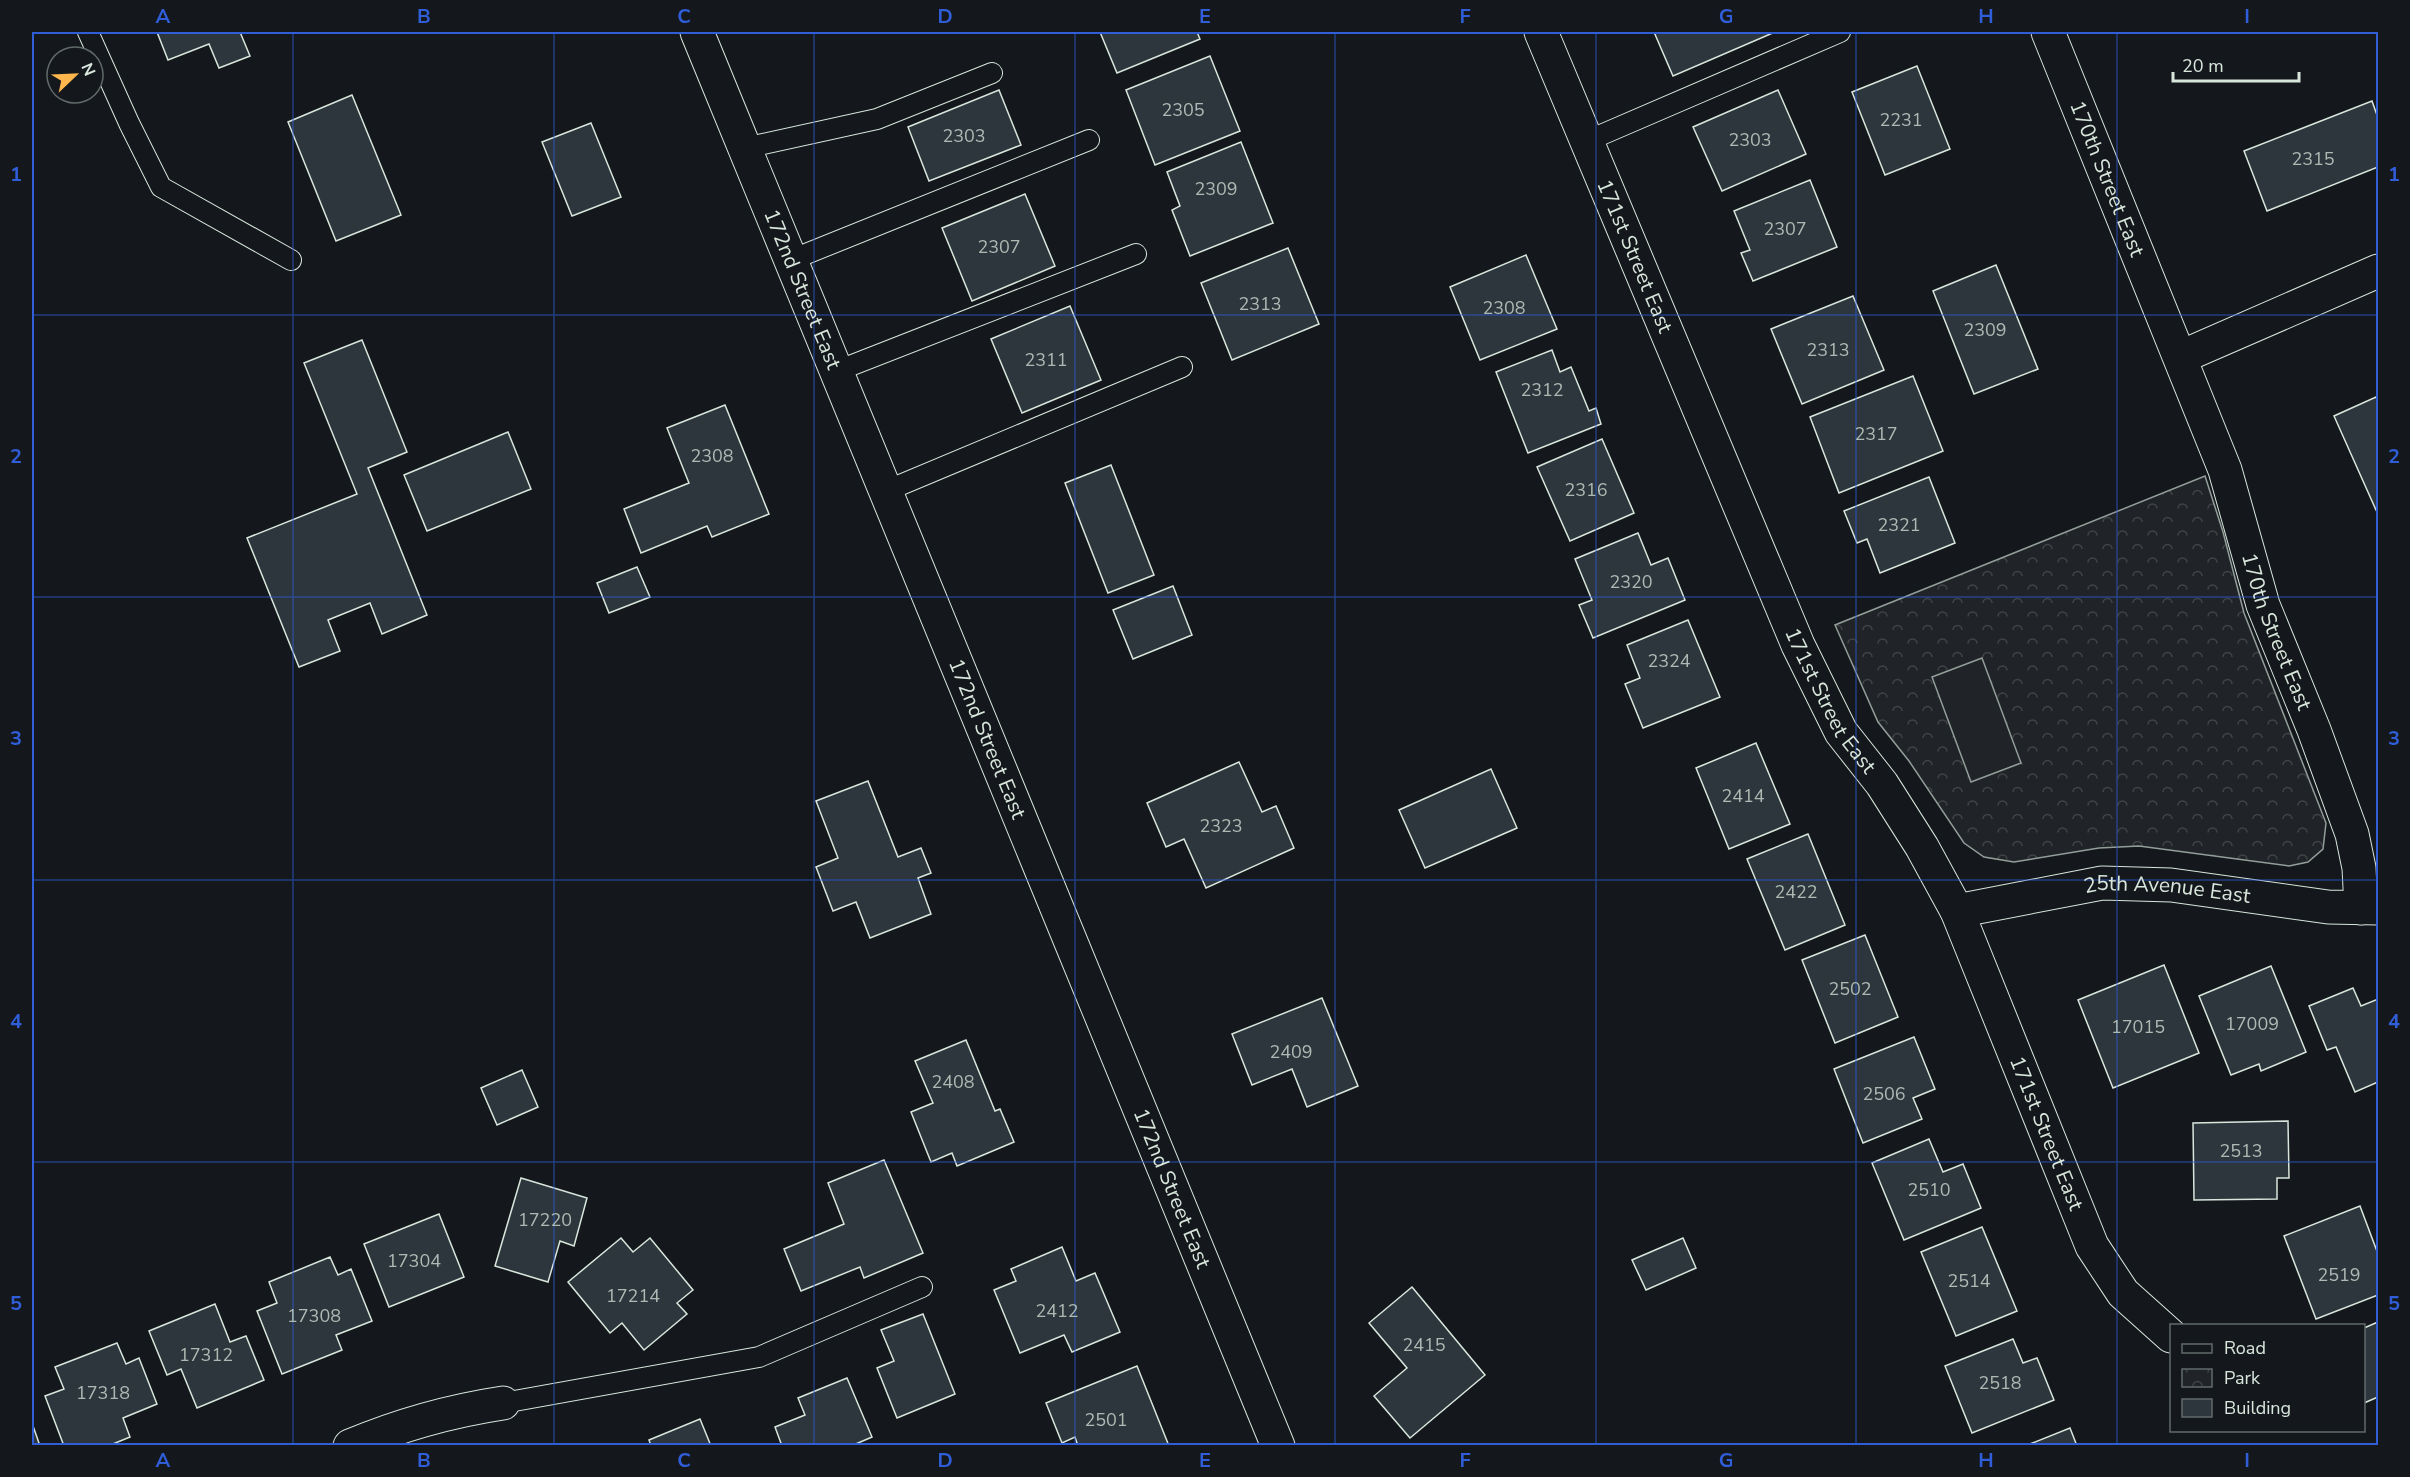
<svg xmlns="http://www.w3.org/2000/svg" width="2410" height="1477" viewBox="0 0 2410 1477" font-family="'Nunito Sans',sans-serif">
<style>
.park{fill:url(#park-crowns);stroke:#939e99;stroke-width:1.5}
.pitch{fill:#202428;stroke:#939e99;stroke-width:1.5}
.building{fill:#2c363c;stroke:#d8e6dc;stroke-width:1.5}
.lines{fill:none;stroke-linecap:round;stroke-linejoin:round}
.lane-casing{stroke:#d8e6dc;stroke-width:22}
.street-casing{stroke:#d8e6dc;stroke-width:35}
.lane{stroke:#14181c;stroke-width:20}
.street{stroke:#14181c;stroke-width:33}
.grid{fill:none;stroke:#305dd8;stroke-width:1.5;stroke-opacity:0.55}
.labels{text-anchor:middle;stroke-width:4.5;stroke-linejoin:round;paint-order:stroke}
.number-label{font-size:18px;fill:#adbab4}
.street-label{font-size:21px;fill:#d8e6dc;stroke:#14181c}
.neatline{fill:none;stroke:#305dd8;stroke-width:2}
.grid-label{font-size:20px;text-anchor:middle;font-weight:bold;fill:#305dd8}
</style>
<defs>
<pattern id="park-crowns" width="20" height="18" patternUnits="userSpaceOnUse" patternTransform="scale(1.5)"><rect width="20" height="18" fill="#202428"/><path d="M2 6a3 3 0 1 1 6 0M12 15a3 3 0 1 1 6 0" fill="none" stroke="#404447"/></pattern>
</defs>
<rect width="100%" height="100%" fill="#14181c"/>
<polygon class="park" points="2205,476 2223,532 2244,613 2326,823 2323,849 2308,862 2289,866 2139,846 2099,848 2014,862 1984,857 1964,843 1909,761 1878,722 1835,625"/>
<polygon class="pitch" points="1982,658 2021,763 1971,782 1932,677"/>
<g class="building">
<polygon points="157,32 240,32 250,56 219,68 209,44 168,60"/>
<polygon points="1100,32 1197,32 1200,39 1117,73"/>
<polygon points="1654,32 1775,32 1673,76"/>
<polygon points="1210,56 1240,131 1155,165 1126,90"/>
<polygon points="1917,66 1950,149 1885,175 1852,92"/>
<polygon points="999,90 1021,145 929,181 908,127"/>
<polygon points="1778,90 1806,154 1722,191 1693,127"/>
<polygon points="352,95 401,215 336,241 288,122"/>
<polygon points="2372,101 2378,118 2378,167 2267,211 2244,151"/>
<polygon points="591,123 621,197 572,216 542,142"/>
<polygon points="1241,142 1273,223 1190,256 1172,210 1180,206 1167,172"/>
<polygon points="1810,180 1837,247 1753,281 1741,253 1750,250 1734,211"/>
<polygon points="1025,194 1055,266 972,301 942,228"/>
<polygon points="1288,248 1319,324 1232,360 1201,283"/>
<polygon points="1526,255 1557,329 1480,360 1450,287"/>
<polygon points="1996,265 2038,369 1974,394 1933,291"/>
<polygon points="1853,296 1884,370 1802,404 1771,329"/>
<polygon points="1070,306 1101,380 1022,413 991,339"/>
<polygon points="362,340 407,452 368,468 427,615 382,634 370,603 328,620 340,651 299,667 247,538 357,494 304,363"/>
<polygon points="1552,350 1560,372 1571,367 1589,411 1596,408 1601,424 1528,453 1496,372"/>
<polygon points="1913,376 1943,451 1839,493 1810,417"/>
<polygon points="2376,397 2378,402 2378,508 2376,510 2334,416"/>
<polygon points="725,405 769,514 712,537 707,526 641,553 624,509 689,483 667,428"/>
<polygon points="508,432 531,489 427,531 404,475"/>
<polygon points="1602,439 1634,513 1570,541 1537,467"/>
<polygon points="1111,465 1154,575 1108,593 1065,483"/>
<polygon points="1929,477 1955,543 1880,573 1867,539 1857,543 1844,511"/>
<polygon points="1638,533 1651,565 1668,558 1685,600 1593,638 1579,605 1592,600 1575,559"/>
<polygon points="637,567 650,597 609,613 597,583"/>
<polygon points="1173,586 1192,635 1133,659 1113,610"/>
<polygon points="1688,620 1720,697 1643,728 1625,684 1640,678 1627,645"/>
<polygon points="1756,743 1790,824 1729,849 1696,768"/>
<polygon points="1239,762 1262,812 1276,806 1294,848 1206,888 1184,839 1166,847 1147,803"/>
<polygon points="1491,769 1517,828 1425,868 1399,810"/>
<polygon points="868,781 898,857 921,848 931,873 918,878 931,914 870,938 856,902 833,911 816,867 838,858 816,801"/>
<polygon points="1808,834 1845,925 1785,950 1747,859"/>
<polygon points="1865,935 1898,1017 1835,1043 1802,960"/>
<polygon points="2164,965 2199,1053 2113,1088 2078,1000"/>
<polygon points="2271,966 2306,1052 2261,1071 2259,1064 2231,1075 2199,996"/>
<polygon points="2353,988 2361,1006 2378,999 2378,1082 2355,1092 2336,1047 2327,1050 2309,1006"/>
<polygon points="1322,998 1358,1086 1307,1107 1292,1069 1252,1085 1232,1034"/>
<polygon points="1914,1037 1935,1089 1913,1098 1922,1119 1863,1143 1834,1069"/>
<polygon points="966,1040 995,1111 1000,1109 1014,1142 957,1166 952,1153 931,1162 911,1112 933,1103 915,1061"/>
<polygon points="522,1070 538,1107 497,1125 481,1088"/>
<polygon points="2288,1121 2289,1178 2277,1178 2277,1199 2194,1200 2193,1123"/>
<polygon points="1929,1139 1943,1172 1963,1164 1981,1208 1904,1240 1872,1163"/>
<polygon points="884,1160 923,1253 864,1278 860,1267 801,1291 784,1249 844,1224 828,1183"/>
<polygon points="521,1178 587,1198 574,1246 560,1241 548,1282 495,1266"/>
<polygon points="2360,1206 2378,1254 2378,1295 2316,1319 2284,1236"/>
<polygon points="439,1214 464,1277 389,1307 364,1244"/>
<polygon points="1982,1227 2017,1311 1956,1336 1921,1252"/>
<polygon points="621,1238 633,1252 650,1238 693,1290 677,1303 687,1314 644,1350 622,1323 610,1333 568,1282"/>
<polygon points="1683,1238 1696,1268 1646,1290 1632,1260"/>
<polygon points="1062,1247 1076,1281 1095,1273 1120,1332 1072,1352 1064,1335 1020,1353 994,1290 1016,1281 1011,1269"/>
<polygon points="330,1257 338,1275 351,1269 372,1321 336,1335 342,1350 282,1374 257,1311 277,1303 269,1282"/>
<polygon points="1412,1287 1485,1375 1410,1438 1374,1396 1407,1368 1369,1323"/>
<polygon points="215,1304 230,1342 246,1336 264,1380 197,1408 181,1369 167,1375 149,1331"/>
<polygon points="923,1314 955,1394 897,1418 877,1368 894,1361 881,1330"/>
<polygon points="2378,1322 2378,1397 2364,1403 2364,1328"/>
<polygon points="2013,1339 2023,1363 2037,1358 2054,1400 1972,1433 1945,1366"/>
<polygon points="117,1343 126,1364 139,1358 157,1404 123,1418 130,1437 108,1446 64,1446 45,1396 64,1389 55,1367"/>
<polygon points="1137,1366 1169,1446 1078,1446 1075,1437 1062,1443 1046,1403"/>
<polygon points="847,1378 872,1437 851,1446 782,1446 775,1427 805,1415 798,1398"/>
<polygon points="700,1419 711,1446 651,1446 649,1440"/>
<polygon points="32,1423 40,1446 32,1446"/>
<polygon points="2070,1428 2077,1446 2025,1446"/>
</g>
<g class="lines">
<defs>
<g id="lane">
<polyline points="88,32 129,123 161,187 291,260"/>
<polyline points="1587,141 1840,32"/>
<polyline points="745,148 877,119 992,73"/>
<polyline points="791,260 1089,140"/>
<polyline points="837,371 1136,254"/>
<polyline points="886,491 1182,367"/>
<polyline points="503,1403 759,1357 922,1287"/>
</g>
<g id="street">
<path id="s1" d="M697,32L1278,1446"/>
<path id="s2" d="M1541,32L1798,645L1841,732L1882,784L1922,847L1957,911L2092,1246L2123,1293L2171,1336"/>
<path id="s3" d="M2048,32L2225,470L2263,605L2314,730L2352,834L2359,868L2361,908"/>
<polyline points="2181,357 2378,271"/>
<path id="s4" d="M1957,911L2102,883L2171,885L2328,907L2378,908"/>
<path d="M350,1446C400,1425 450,1411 503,1403"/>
</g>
</defs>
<use href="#lane" class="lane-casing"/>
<use href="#street" class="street-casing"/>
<use href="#lane" class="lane"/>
<use href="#street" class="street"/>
</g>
<path class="grid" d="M293,32V1446M554,32V1446M814,32V1446M1075,32V1446M1335,32V1446M1596,32V1446M1856,32V1446M2117,32V1446M32,315H2378M32,597H2378M32,880H2378M32,1162H2378"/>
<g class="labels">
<g class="number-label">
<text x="1183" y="116">2305</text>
<text x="1901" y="126">2231</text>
<text x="964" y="142">2303</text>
<text x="1750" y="146">2303</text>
<text x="2313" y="165">2315</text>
<text x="1216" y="195">2309</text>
<text x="1785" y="235">2307</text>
<text x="999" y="253">2307</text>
<text x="1260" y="310">2313</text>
<text x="1504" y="314">2308</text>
<text x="1985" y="336">2309</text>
<text x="1828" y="356">2313</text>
<text x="1046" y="366">2311</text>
<text x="1542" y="396">2312</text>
<text x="1876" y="440">2317</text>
<text x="712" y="462">2308</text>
<text x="1586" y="496">2316</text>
<text x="1899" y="531">2321</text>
<text x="1631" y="588">2320</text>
<text x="1669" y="667">2324</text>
<text x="1743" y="802">2414</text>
<text x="1221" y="832">2323</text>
<text x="1796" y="898">2422</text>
<text x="1850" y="995">2502</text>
<text x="2252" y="1030">17009</text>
<text x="2138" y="1033">17015</text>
<text x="1291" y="1058">2409</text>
<text x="953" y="1088">2408</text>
<text x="1884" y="1100">2506</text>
<text x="2241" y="1157">2513</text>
<text x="1929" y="1196">2510</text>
<text x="545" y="1226">17220</text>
<text x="414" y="1267">17304</text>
<text x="2339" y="1281">2519</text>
<text x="1969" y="1287">2514</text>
<text x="633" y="1302">17214</text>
<text x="1057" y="1317">2412</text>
<text x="314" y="1322">17308</text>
<text x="1424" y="1351">2415</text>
<text x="206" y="1361">17312</text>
<text x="2000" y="1389">2518</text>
<text x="103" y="1399">17318</text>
<text x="1106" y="1426">2501</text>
</g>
<g class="street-label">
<text dy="7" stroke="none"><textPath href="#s3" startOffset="158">170th Street East</textPath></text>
<text dy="7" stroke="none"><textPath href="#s2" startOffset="243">171st Street East</textPath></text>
<text dy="7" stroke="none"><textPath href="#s1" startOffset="278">172nd Street East</textPath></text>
<text dy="7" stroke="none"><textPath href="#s3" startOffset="642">170th Street East</textPath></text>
<text dy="7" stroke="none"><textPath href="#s2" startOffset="729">171st Street East</textPath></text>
<text dy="7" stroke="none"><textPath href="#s1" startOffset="764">172nd Street East</textPath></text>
<text dy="7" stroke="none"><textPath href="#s4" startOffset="213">25th Avenue East</textPath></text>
<text dy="7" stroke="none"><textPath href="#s2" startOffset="1215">171st Street East</textPath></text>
<text dy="7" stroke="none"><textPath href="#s1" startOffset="1250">172nd Street East</textPath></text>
</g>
</g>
<rect width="2410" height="1477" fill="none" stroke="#14181c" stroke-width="66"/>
<rect x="2170" y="1324" width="195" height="108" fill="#14181c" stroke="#626a69" stroke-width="1.5"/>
<rect x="2182" y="1344" width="30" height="9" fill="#14181c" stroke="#626a69" stroke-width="1.5"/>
<text x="2224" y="1354" font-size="18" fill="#d8e6dc">Road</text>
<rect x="2182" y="1369" width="30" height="18" fill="url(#park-crowns)" stroke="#626a69" stroke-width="1.5"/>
<text x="2224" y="1384" font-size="18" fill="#d8e6dc">Park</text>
<rect x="2182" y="1399" width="30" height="18" fill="#2c363c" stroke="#626a69" stroke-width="1.5"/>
<text x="2224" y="1414" font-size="18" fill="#d8e6dc">Building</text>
<g transform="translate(75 75) rotate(67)"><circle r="28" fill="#14181c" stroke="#626a69" stroke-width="1.5"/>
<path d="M0-4.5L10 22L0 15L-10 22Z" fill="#ffb74d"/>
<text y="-9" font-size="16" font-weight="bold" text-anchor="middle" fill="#d8e6dc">N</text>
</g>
<path d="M2173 72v9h126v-9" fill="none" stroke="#d8e6dc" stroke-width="3"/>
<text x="2182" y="72" font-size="18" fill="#d8e6dc" stroke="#14181c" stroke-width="4.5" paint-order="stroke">20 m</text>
<rect x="33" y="33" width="2344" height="1411" class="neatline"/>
<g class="grid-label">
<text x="163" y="23">A</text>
<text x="424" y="23">B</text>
<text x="684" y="23">C</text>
<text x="945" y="23">D</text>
<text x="1205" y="23">E</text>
<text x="1465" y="23">F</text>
<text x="1726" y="23">G</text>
<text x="1986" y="23">H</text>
<text x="2247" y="23">I</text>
<text x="16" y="181">1</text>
<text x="2394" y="181">1</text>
<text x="16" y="463">2</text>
<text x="2394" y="463">2</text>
<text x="16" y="745">3</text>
<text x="2394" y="745">3</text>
<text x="16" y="1028">4</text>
<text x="2394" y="1028">4</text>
<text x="16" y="1310">5</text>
<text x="2394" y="1310">5</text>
<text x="163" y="1467">A</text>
<text x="424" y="1467">B</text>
<text x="684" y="1467">C</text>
<text x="945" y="1467">D</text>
<text x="1205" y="1467">E</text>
<text x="1465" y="1467">F</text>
<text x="1726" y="1467">G</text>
<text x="1986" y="1467">H</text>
<text x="2247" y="1467">I</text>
</g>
</svg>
